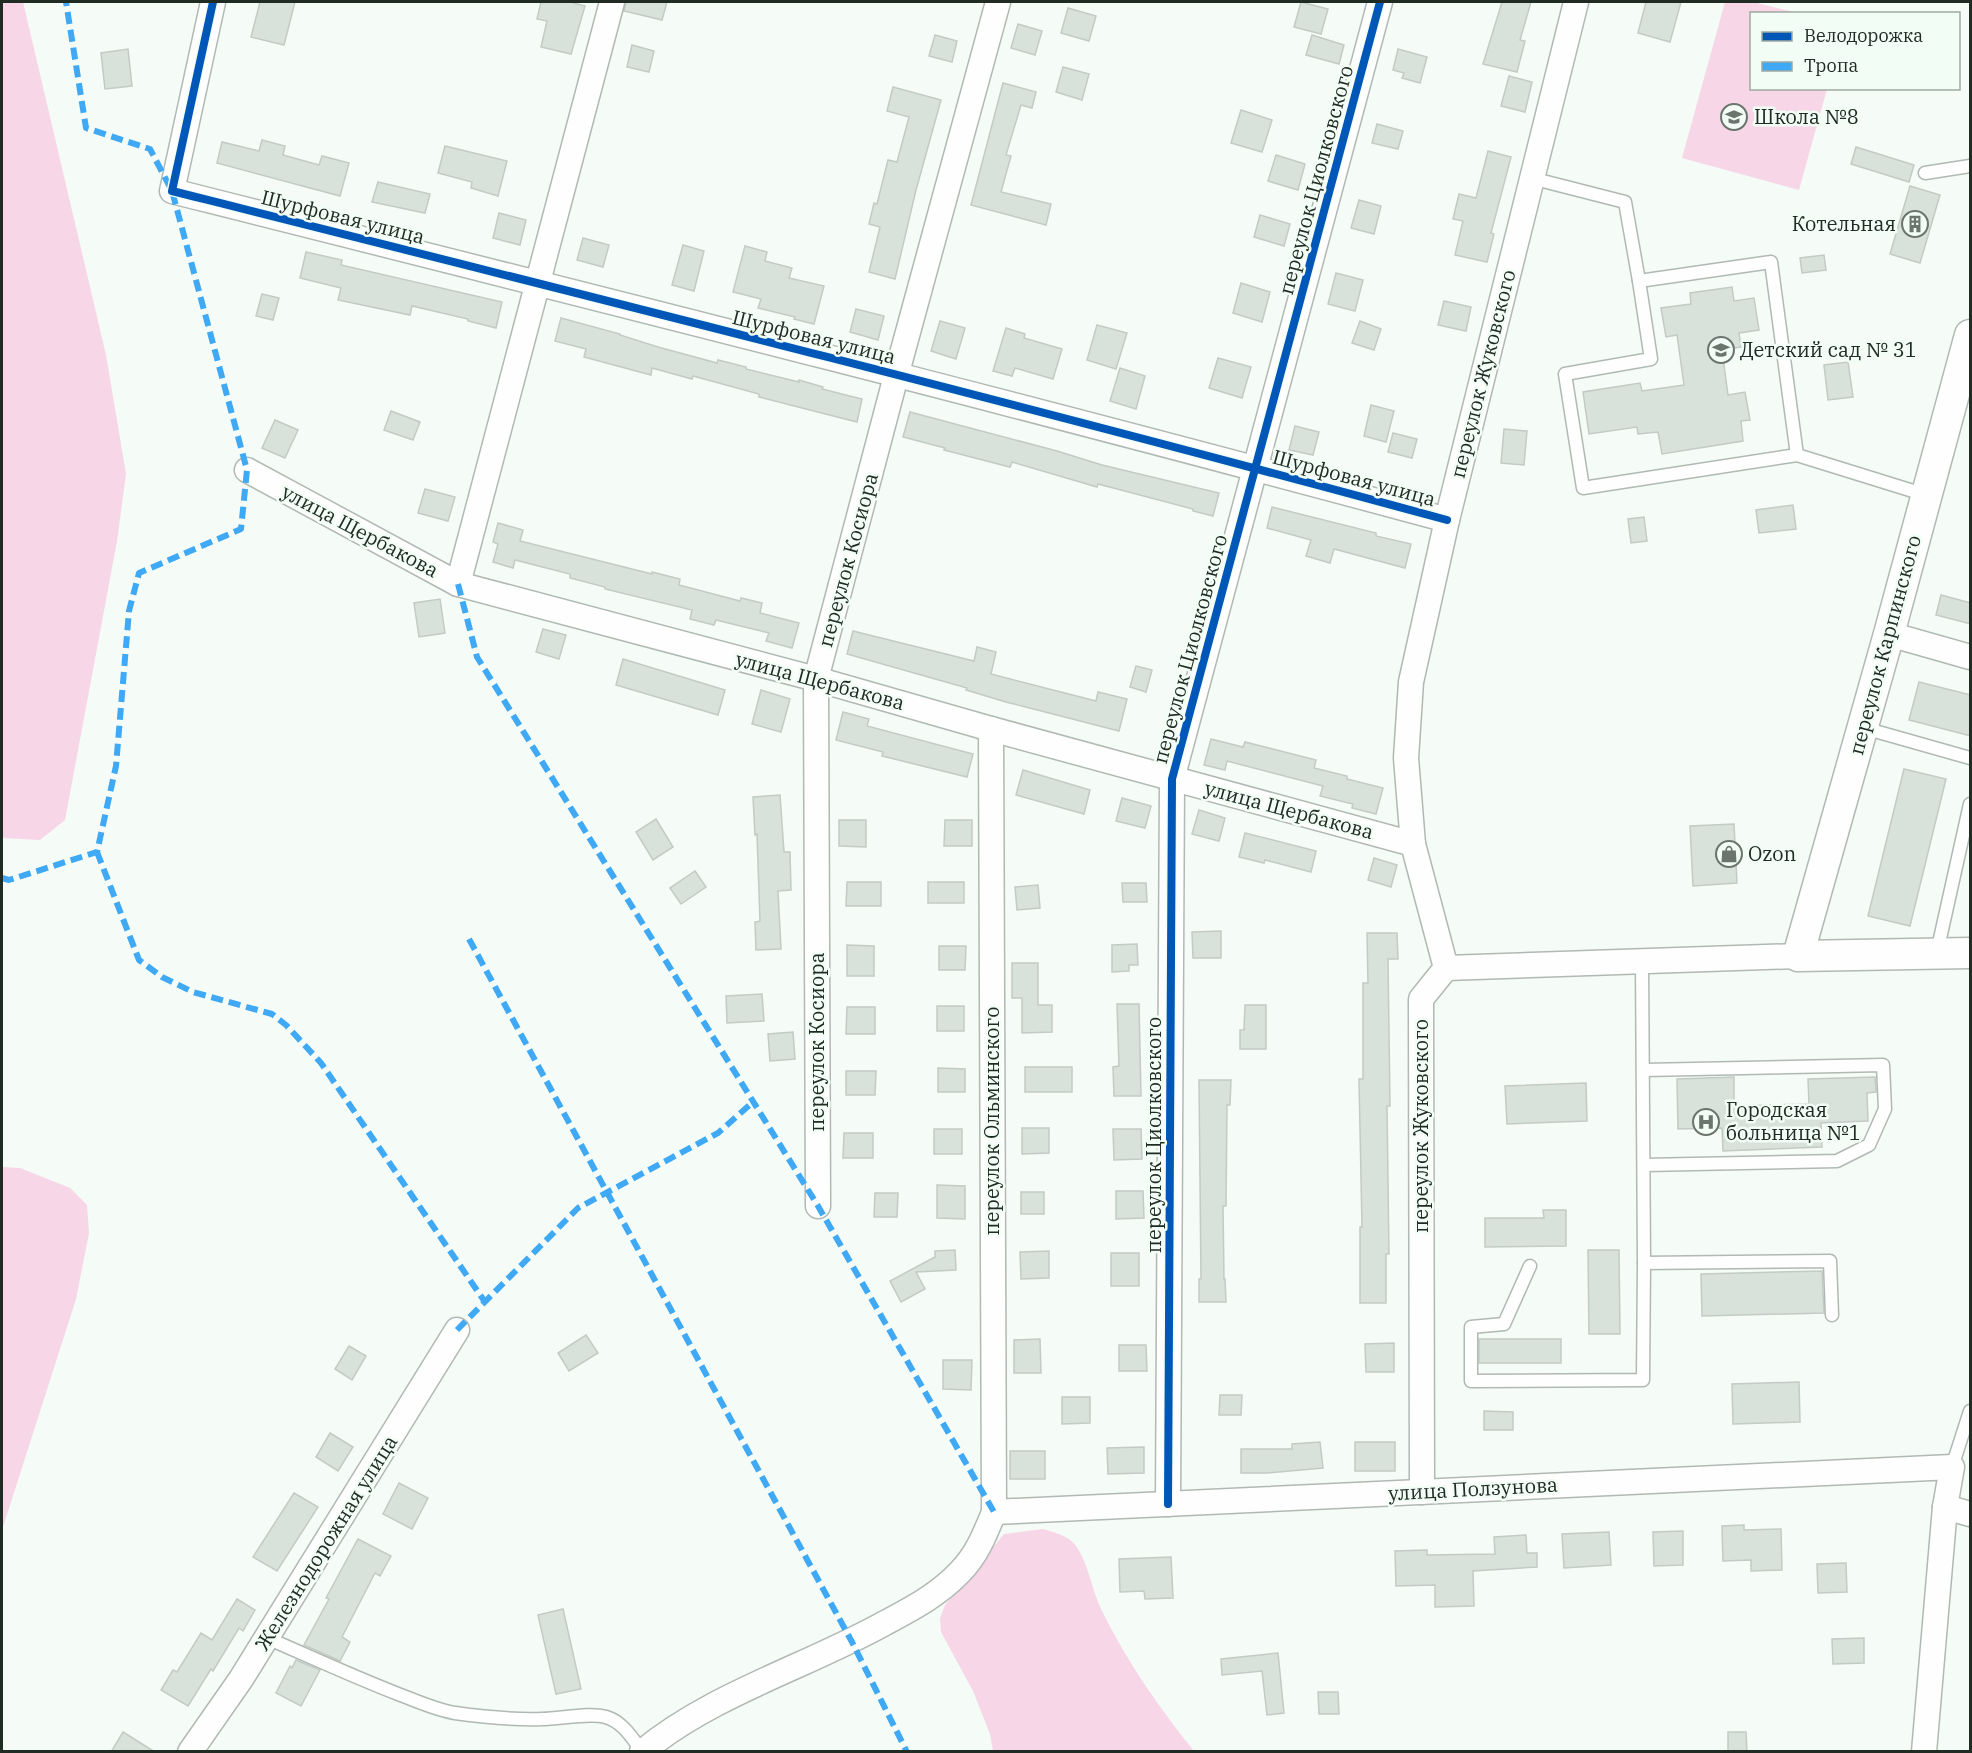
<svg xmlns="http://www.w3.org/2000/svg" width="1972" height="1753" viewBox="0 0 1972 1753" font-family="'IBM Plex Serif',serif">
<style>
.green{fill:#f6d6e7}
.building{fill:#d9e1db;stroke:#c2cbc4;stroke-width:1.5}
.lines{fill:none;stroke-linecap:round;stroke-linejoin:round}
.service-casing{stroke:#b1b9b3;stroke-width:15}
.minor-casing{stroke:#b1b9b3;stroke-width:27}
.tertiary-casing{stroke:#b1b9b3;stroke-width:33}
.service{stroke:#fefefe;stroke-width:12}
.minor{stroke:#fefefe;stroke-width:24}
.tertiary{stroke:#fefefe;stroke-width:30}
.quiet{stroke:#3fa9f5;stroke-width:6;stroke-dasharray:12 6;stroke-linecap:butt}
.cycleway-casing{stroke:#f2fef5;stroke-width:11}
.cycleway{stroke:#0057b8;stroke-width:8}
.labels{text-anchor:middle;stroke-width:5;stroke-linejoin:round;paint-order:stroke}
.poi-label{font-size:20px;fill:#202b23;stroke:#f2fef5;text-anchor:start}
.street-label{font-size:20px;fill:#202b23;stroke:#f2fef5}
</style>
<rect width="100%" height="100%" fill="#f5fbf6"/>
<g class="green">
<polygon points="2,2 23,2 106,355 126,474 117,541 65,820 40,840 2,838"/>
<polygon points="1725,2 1753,2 1797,13 1752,14 1752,88 1827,89 1799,190 1682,158"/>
<polygon points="2,1167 20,1168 70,1188 87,1205 89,1233 76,1299 2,1530"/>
<path d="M1043,1529C1056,1533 1071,1536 1078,1549C1089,1567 1092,1590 1101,1609C1126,1660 1159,1708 1194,1751H993L990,1734L973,1691L941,1632L940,1618L945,1605L1004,1534Z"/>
</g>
<g class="building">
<polygon points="260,2 295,2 284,45 251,37"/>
<polygon points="541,2 570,2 585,6 571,54 541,47 547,21 537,19"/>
<polygon points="626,2 667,2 662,20 624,11"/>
<polygon points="1301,2 1328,9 1321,34 1294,27"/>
<polygon points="1502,2 1531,2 1520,40 1525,41 1517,72 1483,64"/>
<polygon points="1646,2 1681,2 1670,42 1638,33"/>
<polygon points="1068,8 1096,16 1089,41 1061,33"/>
<polygon points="1018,24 1042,31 1035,55 1011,48"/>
<polygon points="935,35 957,41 952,62 929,56"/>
<polygon points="1312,35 1344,45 1339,64 1306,55"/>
<polygon points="632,45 654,51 649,72 627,67"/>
<polygon points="128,49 132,86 105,89 101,53"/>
<polygon points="1398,49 1427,57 1420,83 1402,78 1404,73 1393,70"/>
<polygon points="1063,67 1089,74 1082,100 1056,92"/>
<polygon points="1509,76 1532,82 1525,112 1501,106"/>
<polygon points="1003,83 1036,92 1032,108 1021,105 1006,155 1011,156 1001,192 1051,204 1046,225 971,205"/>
<polygon points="893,87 941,100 916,190 895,279 869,272 880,227 869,224 874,203 877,204 888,160 897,162 909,117 887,111"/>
<polygon points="1241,110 1272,120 1262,152 1231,143"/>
<polygon points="1377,124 1403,131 1398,149 1372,143"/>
<polygon points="262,140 285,146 283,155 319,165 322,156 349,163 340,196 217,163 222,142 259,151"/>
<polygon points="445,146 507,161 498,196 471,188 472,182 438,173"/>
<polygon points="1856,147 1914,165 1909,182 1851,164"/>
<polygon points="1488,151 1511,157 1491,233 1494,234 1487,262 1455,255 1463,221 1453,219 1459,194 1476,198"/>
<polygon points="1276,155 1305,164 1298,190 1268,181"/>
<polygon points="378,182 430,194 425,213 372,202"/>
<polygon points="1910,186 1940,195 1920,263 1890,254"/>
<polygon points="1359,200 1381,206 1374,234 1351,228"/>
<polygon points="499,213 526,220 520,245 493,238"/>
<polygon points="1260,215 1290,224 1284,246 1254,237"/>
<polygon points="583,238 609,245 603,267 577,260"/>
<polygon points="683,245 704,251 694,291 672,285"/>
<polygon points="745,246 767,252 765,261 792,268 789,278 824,286 814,324 794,319 795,317 758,308 761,299 733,292"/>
<polygon points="306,252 342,260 341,265 502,302 496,328 468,321 468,319 412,306 410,315 338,300 341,288 300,278"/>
<polygon points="1824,255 1826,270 1802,273 1800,258"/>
<polygon points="1336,273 1363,280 1355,311 1328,304"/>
<polygon points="1241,283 1270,292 1262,322 1233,313"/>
<polygon points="1732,287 1734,301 1754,298 1759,330 1739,333 1741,347 1722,350 1728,395 1745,392 1750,420 1741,421 1743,441 1662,454 1658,432 1638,434 1637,427 1589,434 1583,392 1640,383 1642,391 1684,385 1677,335 1666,337 1661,308 1691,304 1690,293"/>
<polygon points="262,294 279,298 273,320 256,316"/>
<polygon points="1444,301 1471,307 1466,331 1438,325"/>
<polygon points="856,309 884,316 878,340 850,332"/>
<polygon points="561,318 620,334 620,335 658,347 717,363 718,360 746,367 746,369 799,382 799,380 823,387 822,389 862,399 857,422 759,397 759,394 693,376 692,379 652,368 651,375 584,357 586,349 555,341"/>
<polygon points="940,321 965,328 956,359 931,351"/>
<polygon points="1360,321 1381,329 1374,350 1352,343"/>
<polygon points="1097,325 1127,333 1116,369 1087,360"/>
<polygon points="1006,328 1025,334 1024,338 1062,349 1053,379 1015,368 1012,376 993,371"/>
<polygon points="1218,358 1251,367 1242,398 1209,388"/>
<polygon points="1848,362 1853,397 1828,400 1824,365"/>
<polygon points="1120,368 1145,376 1136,409 1110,401"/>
<polygon points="1371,405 1394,411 1386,442 1364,436"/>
<polygon points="391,411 420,422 413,440 384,430"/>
<polygon points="910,412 1057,451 1102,465 1219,493 1213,516 1193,511 1193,509 1098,484 1097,487 1012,462 1010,467 944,450 945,448 903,437"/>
<polygon points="275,420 298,430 285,458 262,448"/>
<polygon points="1295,426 1319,432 1313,455 1289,450"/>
<polygon points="1504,429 1527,431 1524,465 1501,463"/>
<polygon points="1393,433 1417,439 1412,458 1388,452"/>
<polygon points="425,489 455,497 448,521 418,513"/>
<polygon points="1793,505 1796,529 1759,533 1756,510"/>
<polygon points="1272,507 1376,533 1376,536 1411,544 1405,568 1334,549 1330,563 1306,556 1311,540 1267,528"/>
<polygon points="1644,517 1647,541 1631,543 1628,519"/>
<polygon points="498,523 523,530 520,541 652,574 652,572 680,579 679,585 740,601 741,598 762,603 760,613 799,623 792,648 766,641 769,633 716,620 714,625 690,619 692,610 605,589 605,587 570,578 570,574 515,560 513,568 493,562 498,544 493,542"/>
<polygon points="1941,595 1971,603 1971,624 1936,615"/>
<polygon points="440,599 445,633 419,637 414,603"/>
<polygon points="543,629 566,635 559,659 536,652"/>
<polygon points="853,631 974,661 977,647 996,652 991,674 1096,701 1098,692 1127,699 1119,731 1006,702 966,690 967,688 847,654"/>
<polygon points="623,659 725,690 718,715 616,685"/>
<polygon points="1136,666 1152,670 1146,692 1130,687"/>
<polygon points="1919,682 1971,695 1971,736 1909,720"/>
<polygon points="761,690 790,699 781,732 752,724"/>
<polygon points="843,712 869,719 867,726 973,754 967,777 882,756 883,752 836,740"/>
<polygon points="1211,739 1243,747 1245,742 1316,760 1314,768 1347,776 1347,779 1383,788 1376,814 1352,808 1353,804 1320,796 1323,786 1227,761 1225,770 1204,765"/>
<polygon points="1904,769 1946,779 1910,926 1868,916"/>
<polygon points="1023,770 1090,790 1084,814 1016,795"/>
<polygon points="780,795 784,852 790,852 791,890 778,891 781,949 756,950 755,922 760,921 757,834 755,835 753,797"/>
<polygon points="1122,798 1151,806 1145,828 1116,821"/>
<polygon points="1199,810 1225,818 1219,841 1192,834"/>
<polygon points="656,819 673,847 653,860 636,832"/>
<polygon points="839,820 866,820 866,847 839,846"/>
<polygon points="945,820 972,820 972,846 944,846"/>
<polygon points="1734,824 1737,883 1693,886 1690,826"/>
<polygon points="1245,833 1316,851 1311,872 1265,860 1264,863 1239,857"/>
<polygon points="1374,858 1397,865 1391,887 1368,880"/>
<polygon points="695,871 706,887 681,904 670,888"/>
<polygon points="847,882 881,882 881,906 846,906"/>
<rect x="928" y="882" width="36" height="21"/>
<polygon points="1122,883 1146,883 1147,902 1123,902"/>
<polygon points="1038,885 1040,908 1017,910 1015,887"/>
<polygon points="1221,931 1221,958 1193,958 1192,932"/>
<polygon points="1367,933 1397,933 1398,959 1388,959 1390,1106 1387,1106 1389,1254 1386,1254 1386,1303 1360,1303 1360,1227 1362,1227 1359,1079 1363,1079 1363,983 1368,983"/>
<polygon points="1137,944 1138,965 1129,965 1129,971 1112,972 1112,945"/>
<polygon points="847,945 874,946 874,976 847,976"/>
<polygon points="939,946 966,946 965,970 939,970"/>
<polygon points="1012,963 1038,963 1038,1005 1052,1005 1052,1032 1022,1033 1022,998 1012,998"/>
<polygon points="762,994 764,1021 727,1023 726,996"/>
<polygon points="1117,1004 1139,1004 1141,1096 1114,1096 1113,1067 1119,1066"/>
<polygon points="1245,1005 1266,1005 1266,1049 1240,1049 1240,1030 1244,1030"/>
<rect x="937" y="1006" width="27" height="25"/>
<polygon points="847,1007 875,1007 875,1034 846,1034"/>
<polygon points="793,1032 795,1059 770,1061 768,1034"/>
<rect x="1025" y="1067" width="47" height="25"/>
<polygon points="938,1068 965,1069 965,1092 938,1092"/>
<polygon points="846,1071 876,1071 875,1095 846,1095"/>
<polygon points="1734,1077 1734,1106 1809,1104 1808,1079 1875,1077 1876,1092 1867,1093 1868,1121 1821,1123 1822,1147 1723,1151 1722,1128 1678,1129 1677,1079"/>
<polygon points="1199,1080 1231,1080 1230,1105 1227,1105 1226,1206 1223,1206 1224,1279 1225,1279 1226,1302 1199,1302 1199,1279 1201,1279"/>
<polygon points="1586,1083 1587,1121 1507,1124 1505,1086"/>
<polygon points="1022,1128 1049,1128 1049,1153 1022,1154"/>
<rect x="934" y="1129" width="28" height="25"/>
<polygon points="1113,1129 1141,1129 1142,1159 1114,1160"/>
<polygon points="844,1133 873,1133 873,1158 843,1158"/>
<polygon points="937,1185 965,1186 965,1219 937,1218"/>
<polygon points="1116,1191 1143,1191 1144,1218 1116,1219"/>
<rect x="1021" y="1192" width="23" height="22"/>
<polygon points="875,1193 898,1193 897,1217 874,1217"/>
<polygon points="1543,1210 1566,1210 1566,1246 1485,1247 1485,1218 1544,1218"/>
<polygon points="955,1250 956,1270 916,1272 925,1289 901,1302 890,1281 935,1257 935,1251"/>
<polygon points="1588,1250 1619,1250 1620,1334 1589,1334"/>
<polygon points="1049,1251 1049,1278 1021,1279 1020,1252"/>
<rect x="1111" y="1253" width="28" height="33"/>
<polygon points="1822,1271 1824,1313 1702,1316 1701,1274"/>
<polygon points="586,1335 598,1353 569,1371 558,1353"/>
<polygon points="1040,1339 1041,1373 1014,1373 1014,1340"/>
<rect x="1479" y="1339" width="82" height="24"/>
<polygon points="1394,1343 1394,1372 1366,1372 1365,1344"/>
<polygon points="1119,1345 1146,1345 1147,1371 1119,1371"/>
<polygon points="349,1346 366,1356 352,1380 335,1369"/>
<polygon points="943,1360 972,1360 971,1390 943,1389"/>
<polygon points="1799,1382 1800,1422 1733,1424 1732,1384"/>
<polygon points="1220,1395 1242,1395 1241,1415 1219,1415"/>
<polygon points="1062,1397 1090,1397 1090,1423 1062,1424"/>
<polygon points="1484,1411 1513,1412 1513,1430 1484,1430"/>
<polygon points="330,1433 353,1447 338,1471 316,1457"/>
<polygon points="1320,1442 1323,1468 1267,1473 1241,1473 1241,1449 1292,1449 1292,1444"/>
<rect x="1355" y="1442" width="40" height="29"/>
<polygon points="1144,1447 1144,1473 1108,1474 1107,1448"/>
<rect x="1010" y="1451" width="35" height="28"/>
<polygon points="399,1483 428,1498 412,1529 383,1514"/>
<polygon points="294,1493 318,1507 277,1571 253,1557"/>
<polygon points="1744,1525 1744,1530 1781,1529 1782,1570 1751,1571 1751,1560 1723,1561 1722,1526"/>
<polygon points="1683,1531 1683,1565 1654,1566 1653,1532"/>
<polygon points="1609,1532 1611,1565 1564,1568 1562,1534"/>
<polygon points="1526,1535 1527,1553 1537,1553 1537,1567 1473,1571 1474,1606 1435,1607 1435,1585 1396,1586 1395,1551 1427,1550 1427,1555 1495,1554 1494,1537"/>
<polygon points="358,1539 391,1556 380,1576 375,1573 342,1637 350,1642 340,1661 304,1645 329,1599 326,1598"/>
<polygon points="1171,1557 1173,1598 1145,1599 1144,1591 1120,1592 1119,1559"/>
<polygon points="1846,1563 1847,1592 1818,1593 1817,1564"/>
<polygon points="237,1599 255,1610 243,1631 239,1628 213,1671 211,1669 188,1706 161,1690 173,1670 177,1672 201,1633 212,1640"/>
<polygon points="563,1609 581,1689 556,1694 538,1615"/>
<polygon points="1864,1638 1864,1663 1833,1664 1832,1639"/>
<polygon points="1278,1653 1284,1713 1267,1715 1262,1671 1222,1675 1221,1659"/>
<polygon points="296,1660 320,1670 301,1706 276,1693 290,1666 292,1668"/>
<polygon points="1318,1692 1338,1692 1339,1714 1319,1714"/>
<polygon points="123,1732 155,1752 111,1752"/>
<polygon points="1728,1732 1746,1732 1747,1752 1728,1752"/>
</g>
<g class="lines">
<defs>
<g id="service">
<polyline points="1925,173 1970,166"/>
<polyline points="1531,178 1625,202 1639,281 1771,262 1797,455 1926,495"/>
<polyline points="1639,281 1651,359 1565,374 1583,488 1797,455"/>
<polyline points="1864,728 1970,758"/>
<polyline points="1937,952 1970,804"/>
<polyline points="1642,962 1644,1263 1830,1261 1832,1315"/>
<polyline points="1644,1070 1883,1065 1885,1109 1869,1145 1837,1161 1644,1165"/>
<polyline points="1530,1266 1504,1324 1471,1327 1471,1381 1643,1380 1644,1263"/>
<polyline points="1952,1467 1970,1411"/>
<path d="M267,1638C311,1657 354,1677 398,1694C417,1701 436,1710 455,1713C484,1717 513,1720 542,1719C560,1719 590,1712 606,1717C623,1722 632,1738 642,1751"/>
</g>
<g id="minor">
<path d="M213,2L172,191C597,298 1023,405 1447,520"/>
<polyline points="247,470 458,584 816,679 991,729 1413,844"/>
<polyline points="458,584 612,2"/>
<polyline points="1889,634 1970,657"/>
<polyline points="1446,968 1798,956"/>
<polyline points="818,1206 816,679 896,376 998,2"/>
<polyline points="1422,1492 1421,999 1446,968 1413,844 1406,758 1411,682 1447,520 1576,2"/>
<polyline points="1168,1504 1172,779 1380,2"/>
<polyline points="1945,1507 1970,1514"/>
<polyline points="994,1512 1952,1467 1945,1507 1924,1752"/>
<polyline points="190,1752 241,1679 457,1330"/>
<path d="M642,1752C712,1694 806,1667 885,1623C913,1608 938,1595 960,1572C977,1555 985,1534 994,1512L991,729"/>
</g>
<polyline id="tertiary" points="1970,335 1889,634 1798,956 1970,953"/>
</defs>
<use href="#service" class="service-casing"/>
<use href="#minor" class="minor-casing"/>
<use href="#tertiary" class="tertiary-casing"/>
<use href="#service" class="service"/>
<use href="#minor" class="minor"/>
<use href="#tertiary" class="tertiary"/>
<g class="quiet">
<polyline points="458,584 477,657 818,1206 994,1512"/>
<polyline points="97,852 139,960 162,977 193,992 272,1014 286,1025 321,1063 485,1302"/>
<polyline points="2,878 9,880 97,852 116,766 129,611 139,573 241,529 247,470 172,191 150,149 86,128 66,2"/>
<polyline points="469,939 852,1642 907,1752"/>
<polyline points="457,1330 578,1208 718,1133 753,1102"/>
</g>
<defs>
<g id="cycleway">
<path d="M213,2L172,191C597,298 1023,405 1447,520"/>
<polyline points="1168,1504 1172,779 1380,2"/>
</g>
</defs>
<use href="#cycleway" class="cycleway-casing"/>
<use href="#cycleway" class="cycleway"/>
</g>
<defs>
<symbol id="school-ring" viewBox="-11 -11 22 22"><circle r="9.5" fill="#f2fef5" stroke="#6b746d" stroke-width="1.5"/><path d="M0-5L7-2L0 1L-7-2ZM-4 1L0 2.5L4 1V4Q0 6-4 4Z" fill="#6b746d"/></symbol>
<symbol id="building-ring" viewBox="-11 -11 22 22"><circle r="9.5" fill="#f2fef5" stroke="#6b746d" stroke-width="1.5"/><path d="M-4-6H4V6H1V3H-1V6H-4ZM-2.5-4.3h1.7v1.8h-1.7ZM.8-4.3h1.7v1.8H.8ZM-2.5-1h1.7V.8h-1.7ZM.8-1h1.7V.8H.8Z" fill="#6b746d"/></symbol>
<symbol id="shop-ring" viewBox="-11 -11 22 22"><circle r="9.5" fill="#f2fef5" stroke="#6b746d" stroke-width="1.5"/><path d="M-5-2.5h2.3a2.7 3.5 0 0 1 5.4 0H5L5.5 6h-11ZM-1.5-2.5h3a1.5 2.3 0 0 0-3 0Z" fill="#6b746d"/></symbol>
<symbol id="hospital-ring" viewBox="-11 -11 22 22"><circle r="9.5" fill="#f2fef5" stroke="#6b746d" stroke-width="1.5"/><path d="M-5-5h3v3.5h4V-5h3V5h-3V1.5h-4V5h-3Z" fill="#6b746d"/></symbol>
</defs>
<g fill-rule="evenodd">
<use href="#school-ring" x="1719" y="102" width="30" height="30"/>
<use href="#building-ring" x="1900" y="209" width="30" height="30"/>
<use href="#school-ring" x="1706" y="335" width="30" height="30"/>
<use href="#shop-ring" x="1714" y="839" width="30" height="30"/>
<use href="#hospital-ring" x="1691" y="1107" width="30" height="30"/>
</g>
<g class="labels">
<g class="poi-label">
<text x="1754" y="124">Школа №8</text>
<text x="1896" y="231" text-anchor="end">Котельная</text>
<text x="1740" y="357">Детский сад № 31</text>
<text x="1748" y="861">Ozon</text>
<text x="1726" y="1117">Городская<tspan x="1726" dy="23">больница №1</tspan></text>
</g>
<g class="street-label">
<text transform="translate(1316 180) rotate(-75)" y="7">переулок Циолковского</text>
<text transform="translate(343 217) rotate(14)" y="7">Шурфовая улица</text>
<text transform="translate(814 337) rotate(14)" y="7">Шурфовая улица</text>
<text transform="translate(1483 374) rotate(-76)" y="7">переулок Жуковского</text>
<text transform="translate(1354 478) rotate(15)" y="7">Шурфовая улица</text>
<text transform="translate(360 531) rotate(28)" y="7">улица Щербакова</text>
<text transform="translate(848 560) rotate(-75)" y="7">переулок Косиора</text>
<text transform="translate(1885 645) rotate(-75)" y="7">переулок Карпинского</text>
<text transform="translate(1190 649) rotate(-75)" y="7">переулок Циолковского</text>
<text transform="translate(820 681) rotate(15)" y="7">улица Щербакова</text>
<text transform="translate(1289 810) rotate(15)" y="7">улица Щербакова</text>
<text transform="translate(817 1042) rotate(-90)" y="7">переулок Косиора</text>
<text transform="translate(992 1121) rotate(-90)" y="7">переулок Ольминского</text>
<text transform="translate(1421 1126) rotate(-90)" y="7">переулок Жуковского</text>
<text transform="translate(1154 1135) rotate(-90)" y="7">переулок Циолковского</text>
<text transform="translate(1473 1489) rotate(-3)" y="7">улица Ползунова</text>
<text transform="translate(326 1543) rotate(-58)" y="7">Железнодорожная улица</text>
</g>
</g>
<rect width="1972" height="1753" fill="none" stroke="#202b23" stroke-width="6"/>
<rect x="1750" y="12" width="210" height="78" fill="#f2fef5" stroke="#9eaaa1" stroke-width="1.5"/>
<rect x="1762" y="32" width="30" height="9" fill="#0057b8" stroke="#9eaaa1" stroke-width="1.5"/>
<text x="1804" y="42" font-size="18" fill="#202b23">Велодорожка</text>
<rect x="1762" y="62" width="30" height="9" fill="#3fa9f5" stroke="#9eaaa1" stroke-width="1.5"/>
<text x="1804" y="72" font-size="18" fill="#202b23">Тропа</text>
</svg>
